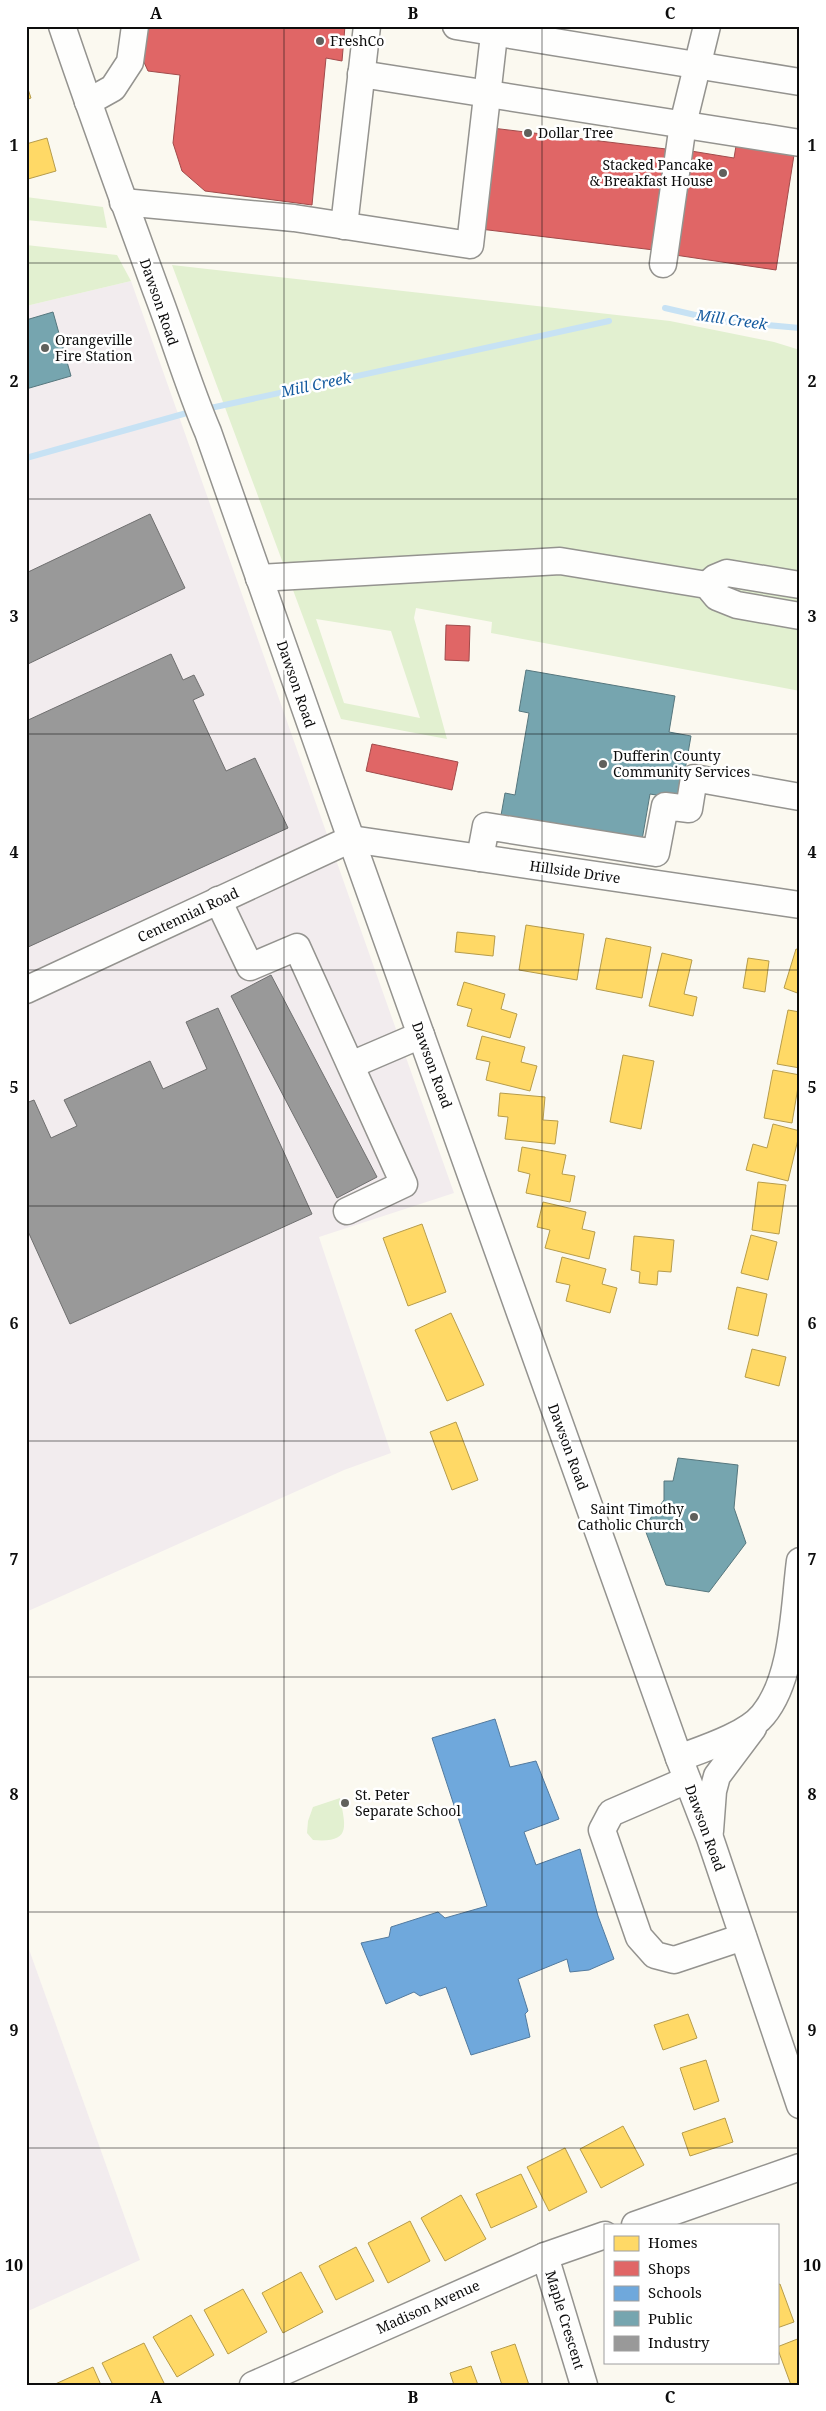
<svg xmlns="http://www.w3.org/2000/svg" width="826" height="2411" viewBox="0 0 826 2411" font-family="'Noto Serif',serif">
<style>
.industrial{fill:#f2ecee}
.green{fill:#e2f0d0;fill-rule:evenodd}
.homes{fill:#ffd966;stroke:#b69c4b}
.shops{fill:#e06666;stroke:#a14b4b}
.schools{fill:#6fa8dc;stroke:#527a9e}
.public{fill:#76a5af;stroke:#56777e}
.industry{fill:#999;stroke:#6f6f6f}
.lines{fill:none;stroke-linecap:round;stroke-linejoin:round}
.stream{stroke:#c7e2f4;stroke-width:6}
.minor-casing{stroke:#94938f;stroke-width:29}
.minor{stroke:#fefefd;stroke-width:26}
.grid{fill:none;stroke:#0d0d0d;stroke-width:1;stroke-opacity:0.55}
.poi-dot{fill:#60605c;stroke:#fff;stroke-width:2}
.labels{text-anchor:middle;stroke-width:5;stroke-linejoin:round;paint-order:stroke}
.poi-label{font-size:14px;fill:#0d0d0d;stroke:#fff;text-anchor:start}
.street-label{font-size:14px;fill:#0d0d0d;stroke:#fff}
.water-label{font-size:15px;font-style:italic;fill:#155b9f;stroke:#fff}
.neatline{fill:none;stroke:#0d0d0d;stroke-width:2}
.grid-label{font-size:16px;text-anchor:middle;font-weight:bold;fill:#0d0d0d}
</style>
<rect width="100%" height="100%" fill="#fbf9f0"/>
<g class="industrial">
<polygon points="131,281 454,1193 319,1237 391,1453 344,1470 26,1612 26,306"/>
<polygon points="26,1941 140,2260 26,2312"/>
</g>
<g class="green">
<polygon points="26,197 103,207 107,228 26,220"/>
<polygon points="26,245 117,255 131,281 26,306"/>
<path d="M172,265L670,321L774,342L800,350V691L491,633L492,622L416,608L414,618L447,739L341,719ZM316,619L391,631L420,718L344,703Z"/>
<path d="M340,1798C346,1828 351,1843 313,1840L307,1833L308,1821L313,1807Z"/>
</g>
<g class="homes">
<polygon points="26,83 31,98 26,100"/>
<polygon points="47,138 56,171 28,179 26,144"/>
<polygon points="526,925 584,934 577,980 519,970"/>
<polygon points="457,932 495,936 493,956 455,952"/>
<polygon points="606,938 651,947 642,998 596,989"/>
<polygon points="796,949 800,950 800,994 784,988"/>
<polygon points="662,953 692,960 684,994 697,997 693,1016 649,1006"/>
<polygon points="748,958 769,961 765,992 743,988"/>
<polygon points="464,982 505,994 501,1009 517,1014 510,1038 467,1026 472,1009 457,1005"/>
<polygon points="788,1010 800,1012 800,1068 777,1064"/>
<polygon points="482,1036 525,1047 521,1062 537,1066 530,1091 486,1080 490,1062 476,1059"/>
<polygon points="623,1055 654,1061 641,1129 610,1122"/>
<polygon points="773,1070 800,1075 792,1123 764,1118"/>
<polygon points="500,1093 545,1097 543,1120 558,1121 555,1144 505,1139 508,1117 498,1116"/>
<polygon points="773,1124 800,1131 788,1181 746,1170 753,1144 767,1148"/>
<polygon points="522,1147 566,1155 562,1174 575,1176 570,1202 526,1193 530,1174 518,1171"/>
<polygon points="758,1182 786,1185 779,1234 752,1230"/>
<polygon points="543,1202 586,1212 582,1229 595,1232 589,1259 545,1248 550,1230 537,1227"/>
<polygon points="422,1224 446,1292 408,1306 383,1238"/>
<polygon points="751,1235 777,1242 768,1280 741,1273"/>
<polygon points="634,1236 674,1240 671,1272 658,1271 657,1285 639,1283 640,1272 631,1270"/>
<polygon points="562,1257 606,1269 602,1284 617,1288 610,1313 566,1301 570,1285 556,1282"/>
<polygon points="737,1287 767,1294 758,1336 728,1329"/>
<polygon points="451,1313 484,1385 447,1401 415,1330"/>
<polygon points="752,1349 786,1357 779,1386 745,1377"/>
<polygon points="456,1422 478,1480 452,1490 430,1432"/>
<polygon points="688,2014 697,2038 663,2050 654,2025"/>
<polygon points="706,2060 719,2101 694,2110 680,2068"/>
<polygon points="725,2118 733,2142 690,2156 682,2133"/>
<polygon points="623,2126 644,2165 601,2188 580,2149"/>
<polygon points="565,2148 587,2192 549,2211 527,2167"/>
<polygon points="521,2174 537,2207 491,2228 476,2194"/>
<polygon points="461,2195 486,2239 445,2261 421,2218"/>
<polygon points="410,2221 430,2261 388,2283 368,2243"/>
<polygon points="356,2247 374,2281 336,2300 319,2266"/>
<polygon points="301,2272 323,2312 283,2333 262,2293"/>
<polygon points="780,2284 794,2322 777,2328 777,2285"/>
<polygon points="243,2289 267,2332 228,2354 204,2310"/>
<polygon points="191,2315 214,2355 177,2377 153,2337"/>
<polygon points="800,2338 800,2385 791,2385 777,2347"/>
<polygon points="144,2343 165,2385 113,2385 102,2363"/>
<polygon points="515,2344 529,2385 502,2385 491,2352"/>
<polygon points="471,2366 478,2385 454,2385 450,2373"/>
<polygon points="93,2367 101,2385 53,2385"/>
</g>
<g class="shops">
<polygon points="146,26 345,26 342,61 326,58 312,205 205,191 182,171 173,143 180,75 148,71 143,60"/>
<polygon points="492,128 666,149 654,250 480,229"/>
<polygon points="736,146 794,155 776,270 675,255 691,151 734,158"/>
<polygon points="446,625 470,626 469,661 445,660"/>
<polygon points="372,744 458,762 452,790 366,771"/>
</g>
<polygon class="schools" points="495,1719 510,1767 536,1761 559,1819 524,1832 536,1865 580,1849 598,1916 614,1959 589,1970 570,1972 567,1959 518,1979 528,2011 525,2014 530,2037 471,2055 446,1987 420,1996 414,1992 386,2004 361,1943 389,1937 391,1927 438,1912 445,1918 487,1906 432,1738"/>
<g class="public">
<polygon points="53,312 71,376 26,389 26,320"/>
<polygon points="526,670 675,696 669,732 691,736 680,799 650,794 641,846 500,821 505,793 515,795 529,713 519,711"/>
<polygon points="678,1458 738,1465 734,1508 746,1543 709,1592 666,1585 644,1527 664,1500 664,1481 673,1481"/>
</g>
<g class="industry">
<polygon points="150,514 185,588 28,664 26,573"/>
<polygon points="171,654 183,680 194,675 204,695 193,700 226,771 255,758 288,828 26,948 26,721"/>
<polygon points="271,975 377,1177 337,1198 231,996"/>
<polygon points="218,1008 312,1214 70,1324 26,1227 26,1103 34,1100 51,1138 77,1126 64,1100 150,1061 163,1089 207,1069 186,1022"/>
</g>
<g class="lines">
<g class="stream">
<polyline points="665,308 721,321 800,328"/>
<polyline points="206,409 609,321"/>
<polyline points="26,458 194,411"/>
</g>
<defs>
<g id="minor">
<path d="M62,26C92,115 124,202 156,290C174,337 188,385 208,432L351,839L679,1758L710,1838L800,2105"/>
<polyline points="456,26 800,82"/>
<polyline points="361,74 800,143"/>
<polyline points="88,102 113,88 130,62 135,26"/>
<polyline points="123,202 294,218 470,245 495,26"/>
<polyline points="344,226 367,26"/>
<polyline points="663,264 683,124 707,26"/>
<polyline points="259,578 560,561 707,585 717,597 737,605 800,616"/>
<polyline points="707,585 715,578 727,573 800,585"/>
<polyline points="351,839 800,905"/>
<polyline points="480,858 486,826 656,853 665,806 689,809 694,778 800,797"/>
<polyline points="218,900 250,967 297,947 404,1184 347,1211"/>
<polyline points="26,990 351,839"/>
<polyline points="351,1065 421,1035"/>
<path d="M679,1758C703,1749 747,1735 763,1715C794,1678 794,1606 800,1561"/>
<polyline points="687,1780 611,1813 602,1830 639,1937 655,1955 674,1960 743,1937"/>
<polyline points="710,1831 713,1791 717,1776 753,1728"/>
<polyline points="635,2225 800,2167"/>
<polyline points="545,2256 584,2385"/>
<polyline points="253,2385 545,2256 605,2235"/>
</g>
</defs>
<use href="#minor" class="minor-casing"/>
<use href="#minor" class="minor"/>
</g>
<path class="grid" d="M284,26V2385M542,26V2385M26,263H800M26,499H800M26,734H800M26,970H800M26,1206H800M26,1441H800M26,1677H800M26,1912H800M26,2148H800"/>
<g class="poi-dot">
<circle cx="320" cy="41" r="5"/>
<circle cx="528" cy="133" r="5"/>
<circle cx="723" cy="173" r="5"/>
<circle cx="45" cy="348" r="5"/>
<circle cx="603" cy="764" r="5"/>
<circle cx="694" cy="1517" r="5"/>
<circle cx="345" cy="1803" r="5"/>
</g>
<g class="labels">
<g class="poi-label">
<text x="330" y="46">FreshCo</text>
<text x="538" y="138">Dollar Tree</text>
<text x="713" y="170" text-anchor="end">Stacked Pancake<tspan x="713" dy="16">&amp; Breakfast House</tspan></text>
<text x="55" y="345">Orangeville<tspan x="55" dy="16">Fire Station</tspan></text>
<text x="613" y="761">Dufferin County<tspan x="613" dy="16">Community Services</tspan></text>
<text x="684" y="1514" text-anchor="end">Saint Timothy<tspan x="684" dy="16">Catholic Church</tspan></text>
<text x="355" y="1800">St. Peter<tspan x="355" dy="16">Separate School</tspan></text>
</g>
<g class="street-label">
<text transform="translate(159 302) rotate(71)" y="5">Dawson Road</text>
<text transform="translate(296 684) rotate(71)" y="5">Dawson Road</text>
<text transform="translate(575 872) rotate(8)" y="5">Hillside Drive</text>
<text transform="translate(188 915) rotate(-25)" y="5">Centennial Road</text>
<text transform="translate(432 1065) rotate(70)" y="5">Dawson Road</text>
<text transform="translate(568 1447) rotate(70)" y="5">Dawson Road</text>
<text transform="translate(705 1828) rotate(70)" y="5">Dawson Road</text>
<text transform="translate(428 2307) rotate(-24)" y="5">Madison Avenue</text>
<text transform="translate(565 2320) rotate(73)" y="5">Maple Crescent</text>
</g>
<g class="water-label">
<text transform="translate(732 320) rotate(8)" y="5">Mill Creek</text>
<text transform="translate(316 385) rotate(-12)" y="5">Mill Creek</text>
</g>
</g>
<rect width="826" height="2411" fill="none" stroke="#ffffff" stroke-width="55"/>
<rect x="604" y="2224" width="175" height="140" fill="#ffffff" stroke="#9e9e9e"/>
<rect x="614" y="2236" width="25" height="15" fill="#ffd966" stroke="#9e9e9e"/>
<text x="648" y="2248" font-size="15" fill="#0d0d0d">Homes</text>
<rect x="614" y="2261" width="25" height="15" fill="#e06666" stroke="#9e9e9e"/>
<text x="648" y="2274" font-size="15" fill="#0d0d0d">Shops</text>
<rect x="614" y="2286" width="25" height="15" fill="#6fa8dc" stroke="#9e9e9e"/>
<text x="648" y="2298" font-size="15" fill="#0d0d0d">Schools</text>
<rect x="614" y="2311" width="25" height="15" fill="#76a5af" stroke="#9e9e9e"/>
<text x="648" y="2324" font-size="15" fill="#0d0d0d">Public</text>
<rect x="614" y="2336" width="25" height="15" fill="#999999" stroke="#9e9e9e"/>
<text x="648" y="2348" font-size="15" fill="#0d0d0d">Industry</text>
<rect x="28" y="28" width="770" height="2356" class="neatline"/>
<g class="grid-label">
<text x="156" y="19">A</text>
<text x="413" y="19">B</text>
<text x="670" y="19">C</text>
<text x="14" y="151">1</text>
<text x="812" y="151">1</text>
<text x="14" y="387">2</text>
<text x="812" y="387">2</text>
<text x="14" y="622">3</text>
<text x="812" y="622">3</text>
<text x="14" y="858">4</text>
<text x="812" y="858">4</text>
<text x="14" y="1093">5</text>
<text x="812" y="1093">5</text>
<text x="14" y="1329">6</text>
<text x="812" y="1329">6</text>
<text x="14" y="1565">7</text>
<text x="812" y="1565">7</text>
<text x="14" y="1800">8</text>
<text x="812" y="1800">8</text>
<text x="14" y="2036">9</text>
<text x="812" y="2036">9</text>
<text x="14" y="2271">10</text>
<text x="812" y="2271">10</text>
<text x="156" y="2403">A</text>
<text x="413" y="2403">B</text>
<text x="670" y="2403">C</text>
</g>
</svg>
